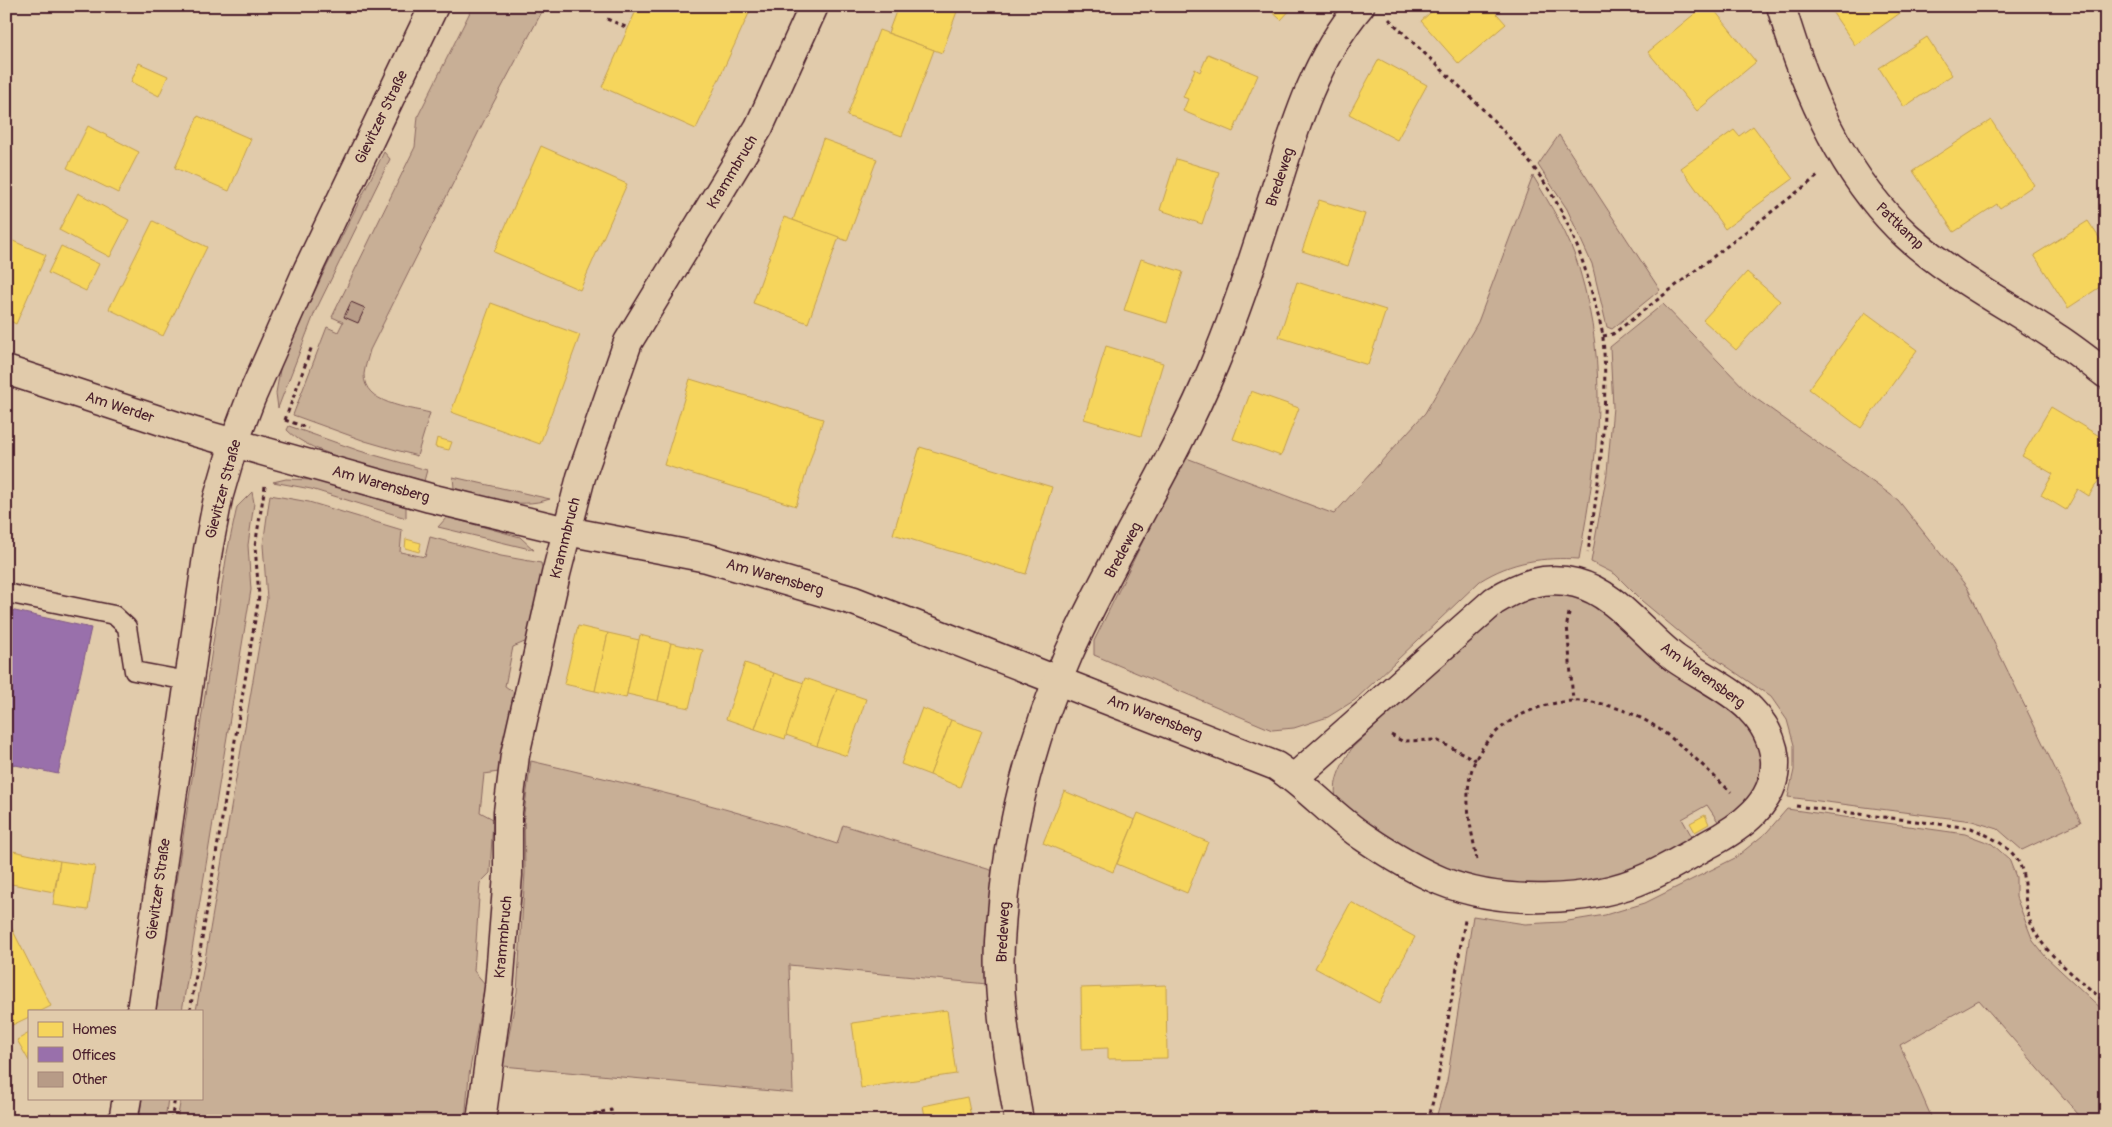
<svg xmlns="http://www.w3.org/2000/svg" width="2112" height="1127" viewBox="0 0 2112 1127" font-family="Pangolin,sans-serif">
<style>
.green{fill:#c8af96;stroke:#896760}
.homes{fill:#f6d55c;stroke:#c29e4d}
.offices{fill:#9970ab;stroke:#815885}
.building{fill:#b79b87;stroke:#4a1f2b}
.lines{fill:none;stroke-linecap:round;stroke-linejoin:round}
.service-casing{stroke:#4a1f2b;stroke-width:21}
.minor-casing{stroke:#4a1f2b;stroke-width:31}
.secondary-casing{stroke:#4a1f2b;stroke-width:31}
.path{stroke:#4a1f2b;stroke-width:3;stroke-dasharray:4 4;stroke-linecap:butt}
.service{stroke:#e1cbab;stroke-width:18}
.minor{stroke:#e1cbab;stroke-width:28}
.secondary{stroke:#e1cbab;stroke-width:28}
.labels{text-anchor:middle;stroke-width:5;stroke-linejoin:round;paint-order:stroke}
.street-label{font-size:15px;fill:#4a1f2b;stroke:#e1cbab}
</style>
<rect width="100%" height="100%" fill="#e1cbab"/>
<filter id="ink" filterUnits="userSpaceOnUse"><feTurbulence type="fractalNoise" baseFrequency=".02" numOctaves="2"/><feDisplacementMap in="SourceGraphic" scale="10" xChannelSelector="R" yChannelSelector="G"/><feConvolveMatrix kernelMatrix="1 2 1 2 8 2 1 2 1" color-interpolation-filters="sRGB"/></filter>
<g filter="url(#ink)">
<g class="green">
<path d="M473,6H545L488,113L370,350C368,358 365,366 364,374C363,404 408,407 430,413L417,456L365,441L293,415L327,327L338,332L343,322L332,317L415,147L418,116Z"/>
<polygon points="1559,135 1660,290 1612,329 1607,327 1592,264 1567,209 1538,165"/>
<polygon points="384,152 390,159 315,312 278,408 276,393 281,364 322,276"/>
<path d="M1533,176C1551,206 1569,235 1579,268C1610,372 1598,455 1579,559C1543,557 1512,561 1480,581L1355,700L1328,717L1294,728L1272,730L1094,655V641L1184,457L1334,514L1425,413L1478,322Z"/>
<polygon points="1663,304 1751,395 1898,500 1967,587 2081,822 2022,850 1998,829 1972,821 1788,797 1794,770 1794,745 1787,720 1771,697 1690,641 1642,601 1615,574 1591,562 1607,473 1613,407 1610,347"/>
<path d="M289,426L360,451L427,470L424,481C389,471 310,455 287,430Z"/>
<path d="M453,477L550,499C517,510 486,497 454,488Z"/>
<polygon points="286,479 313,480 406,507 406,518 311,489 273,482"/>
<polygon points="252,492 254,503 248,545 251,590 182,1011 156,1011 227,553 237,507"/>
<polygon points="270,495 309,502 402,530 400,552 425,557 430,537 501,556 541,563 543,574 527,641 513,647 505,686 515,693 499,772 484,774 480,812 493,819 490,873 480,883 474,971 485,984 469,1075 465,1121 177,1121 181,1098 201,1098 201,1011 196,1011 267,599 263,545"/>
<polygon points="447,517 520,537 534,550 438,527"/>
<path d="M1534,592L1585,595L1743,713L1766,761L1757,797L1721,826L1707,805L1682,819L1695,842L1641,868L1592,883L1550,889L1466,880L1371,831L1337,803C1331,782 1341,766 1352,748L1501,608Z"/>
<path d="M531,761C634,785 737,809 837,844L843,825L994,871L987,984L789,965L793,1093L503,1066L517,992L525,873L524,814Z"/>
<polygon points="1787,809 1965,834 1992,844 2009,859 2016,877 2016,897 2033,941 2045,956 2106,1013 2106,1121 2084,1121 1979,1000 1900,1045 1933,1121 1725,1121 1722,1115 1707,1121 1435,1121 1447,1081 1473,916 1525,924 1562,922 1605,915 1645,903 1735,858 1767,832"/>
<polygon points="142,1098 168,1098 165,1121 139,1121"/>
</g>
<g class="homes">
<polygon points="638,6 739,6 750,11 696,129 602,87"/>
<polygon points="898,6 959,6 942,53 888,33"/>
<polygon points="1266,6 1294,6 1281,20"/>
<polygon points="1438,6 1490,6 1506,24 1459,64 1421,21"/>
<polygon points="1704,6 1711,6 1756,62 1697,111 1648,52"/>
<polygon points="1828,6 1910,6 1855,45"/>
<polygon points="879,30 934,50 902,136 847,116"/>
<polygon points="1927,37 1952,75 1904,107 1879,68"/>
<polygon points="1208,54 1258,75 1233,132 1183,111 1188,99 1183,97 1195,69 1200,72"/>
<polygon points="1379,59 1427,85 1397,140 1349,114"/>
<polygon points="139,63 168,76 159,96 131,82"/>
<polygon points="198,116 251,139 229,191 175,168"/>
<polygon points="1991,120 2034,185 2000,208 1997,204 1954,232 1913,171"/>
<polygon points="88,126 139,152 118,193 67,168"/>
<polygon points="1753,126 1793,179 1725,229 1681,168 1734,130 1739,136"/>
<polygon points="823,139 877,159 847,241 793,220"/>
<polygon points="541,146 627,184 580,290 494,252"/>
<polygon points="1176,159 1219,172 1202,224 1160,210"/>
<polygon points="78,193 129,220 110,257 59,230"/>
<polygon points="1319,200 1365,214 1348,266 1302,251"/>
<polygon points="784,217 839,237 808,323 753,303"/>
<polygon points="153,221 207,247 163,336 109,309"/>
<polygon points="2088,221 2106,248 2106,283 2068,308 2034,255"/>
<polygon points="6,238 46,255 16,324 6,319"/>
<polygon points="61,246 99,264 86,291 48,273"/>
<polygon points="1141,259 1183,272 1167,323 1124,310"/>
<polygon points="1747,272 1780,301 1736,350 1703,320"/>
<polygon points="1297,282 1386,310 1368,365 1279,337"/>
<polygon points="491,303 580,335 540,444 451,412"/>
<polygon points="1865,312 1917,350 1861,428 1809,389"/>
<polygon points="1106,346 1163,363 1141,436 1084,419"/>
<polygon points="690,379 823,419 796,506 664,465"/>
<polygon points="1251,391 1299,408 1281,456 1233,439"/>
<polygon points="2051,407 2106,440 2106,468 2089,496 2078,489 2066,510 2041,495 2053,474 2022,456"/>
<polygon points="437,438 452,442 449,450 435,447"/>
<polygon points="920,447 1052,487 1026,574 893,534"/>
<polygon points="406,539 421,543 419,552 405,548"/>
<polygon points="578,626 608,633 595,691 564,684"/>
<polygon points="608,633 639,640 626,698 595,691"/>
<polygon points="640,635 671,643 658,701 627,694"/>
<polygon points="671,643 703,650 689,708 658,701"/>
<polygon points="745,663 774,673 755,729 726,719"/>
<polygon points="774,673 804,683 785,739 755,729"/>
<polygon points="805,678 837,689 817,746 786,735"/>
<polygon points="837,689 866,699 847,756 817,746"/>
<polygon points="922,708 951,720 930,775 901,764"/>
<polygon points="951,720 982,731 960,787 930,775"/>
<polygon points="1064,791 1135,820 1113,872 1043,843"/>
<polygon points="1138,813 1208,842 1187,893 1117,864"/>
<polygon points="1705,815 1709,824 1695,832 1690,823"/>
<polygon points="13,851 60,861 54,892 6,883"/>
<polygon points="60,861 95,866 88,910 53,905"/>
<polygon points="1351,902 1415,937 1379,1003 1315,968"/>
<polygon points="6,917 51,1006 41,1011 29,1011 29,1017 6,1028"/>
<polygon points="1166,985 1167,1058 1108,1059 1108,1048 1082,1049 1081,988"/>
<polygon points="947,1010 956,1074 861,1088 852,1023"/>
<polygon points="29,1033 29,1061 17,1040"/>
<polygon points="967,1097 972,1121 926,1121 923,1106"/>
</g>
<polygon class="offices" points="6,609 91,628 58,774 6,763"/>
<polygon class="building" points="351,302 365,308 358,323 344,317"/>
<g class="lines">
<defs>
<polyline id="service" points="6,593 114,615 127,627 134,671 188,681"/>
<g id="minor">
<path d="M1781,6C1805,89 1842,176 1907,236C1952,277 2007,304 2057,338C2074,349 2090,362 2106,374"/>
<path d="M6,370L195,432L430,498L567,531L707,558L854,601L1276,766C1308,787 1333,817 1365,838C1387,853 1417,871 1441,881C1500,905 1589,904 1648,877C1668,868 1688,856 1707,845C1740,828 1777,803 1775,760C1773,740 1764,723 1750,709C1734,691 1696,673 1675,658C1643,634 1616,593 1576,583C1545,575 1520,585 1494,601L1294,778"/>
<polyline points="481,1121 499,988 508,875 508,812 515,755 556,574 581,477 628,342 759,127 814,6"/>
<path d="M1019,1121C1009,1063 997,1002 1000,943C1005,843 1029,744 1069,653C1113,555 1173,464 1214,365C1235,315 1252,264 1268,213C1291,141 1310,65 1360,6"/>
</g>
<g id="secondary">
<polyline points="141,1011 208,550 218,498 234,443 251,398 308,269 434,6"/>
<polyline points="123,1121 127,1098"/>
</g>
</defs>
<use href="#service" class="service-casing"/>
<use href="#minor" class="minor-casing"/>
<use href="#secondary" class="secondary-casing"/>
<g class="path">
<polyline points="607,19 628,28"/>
<path d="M1389,19C1438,68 1493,113 1534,168C1565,209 1583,255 1595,305C1598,316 1602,327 1603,338C1609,410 1599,481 1588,552"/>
<polyline points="1603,336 1613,334 1818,176"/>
<polyline points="285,420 308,428"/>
<polyline points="285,420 312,346"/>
<polyline points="1569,613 1567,624 1573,701"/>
<polyline points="1391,735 1402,741 1436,740 1476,760"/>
<path d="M1796,806L1971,828C1992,837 2020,850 2023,876C2026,896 2024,912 2035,932C2051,960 2082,981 2106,1003"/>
<path d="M1477,860C1472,832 1464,805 1470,777C1479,731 1529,703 1573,701C1590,700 1609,705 1625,711C1666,726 1699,763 1731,792"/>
<polyline points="190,1011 259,596 255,546 265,486"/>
<polyline points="171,1121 175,1098"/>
<polyline points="579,1121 593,1114 611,1110 613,1121"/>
<polyline points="1428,1121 1437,1085 1465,920"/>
</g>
<use href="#service" class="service"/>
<use href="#minor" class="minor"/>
<use href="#secondary" class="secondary"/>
</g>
</g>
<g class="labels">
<g class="street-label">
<text transform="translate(381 117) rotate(-64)" y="5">Gievitzer Straße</text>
<text transform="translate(732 172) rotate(-59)" y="5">Krammbruch</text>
<text transform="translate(1280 177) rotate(-72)" y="5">Bredeweg</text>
<text transform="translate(1900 226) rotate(44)" y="5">Pattkamp</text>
<text transform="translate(120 407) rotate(18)" y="5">Am Werder</text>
<text transform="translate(381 484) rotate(16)" y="5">Am Warensberg</text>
<text transform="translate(223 489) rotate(-75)" y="5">Gievitzer Straße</text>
<text transform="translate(565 538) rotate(-76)" y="5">Krammbruch</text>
<text transform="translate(1123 550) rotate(-62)" y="5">Bredeweg</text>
<text transform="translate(775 577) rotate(16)" y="5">Am Warensberg</text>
<text transform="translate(1703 675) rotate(36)" y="5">Am Warensberg</text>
<text transform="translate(1155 717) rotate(21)" y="5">Am Warensberg</text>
<text transform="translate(158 889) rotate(-82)" y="5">Gievitzer Straße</text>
<text transform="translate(1003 932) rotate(-87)" y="5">Bredeweg</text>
<text transform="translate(503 937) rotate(-85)" y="5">Krammbruch</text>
</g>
</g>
<rect width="2112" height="1127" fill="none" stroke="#e1cbab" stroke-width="25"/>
<rect x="12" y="12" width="2087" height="1102" fill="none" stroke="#4a1f2b" stroke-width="2" filter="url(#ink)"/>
<rect x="28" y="1010" width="175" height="90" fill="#e1cbab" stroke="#a58678"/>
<rect x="38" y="1022" width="25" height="15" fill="#f6d55c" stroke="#a58678"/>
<text x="72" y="1034" font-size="15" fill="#4a1f2b">Homes</text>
<rect x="38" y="1047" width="25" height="15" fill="#9970ab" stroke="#a58678"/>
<text x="72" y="1060" font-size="15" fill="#4a1f2b">Offices</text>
<rect x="38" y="1072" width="25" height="15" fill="#b79b87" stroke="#a58678"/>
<text x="72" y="1084" font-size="15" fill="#4a1f2b">Other</text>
</svg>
